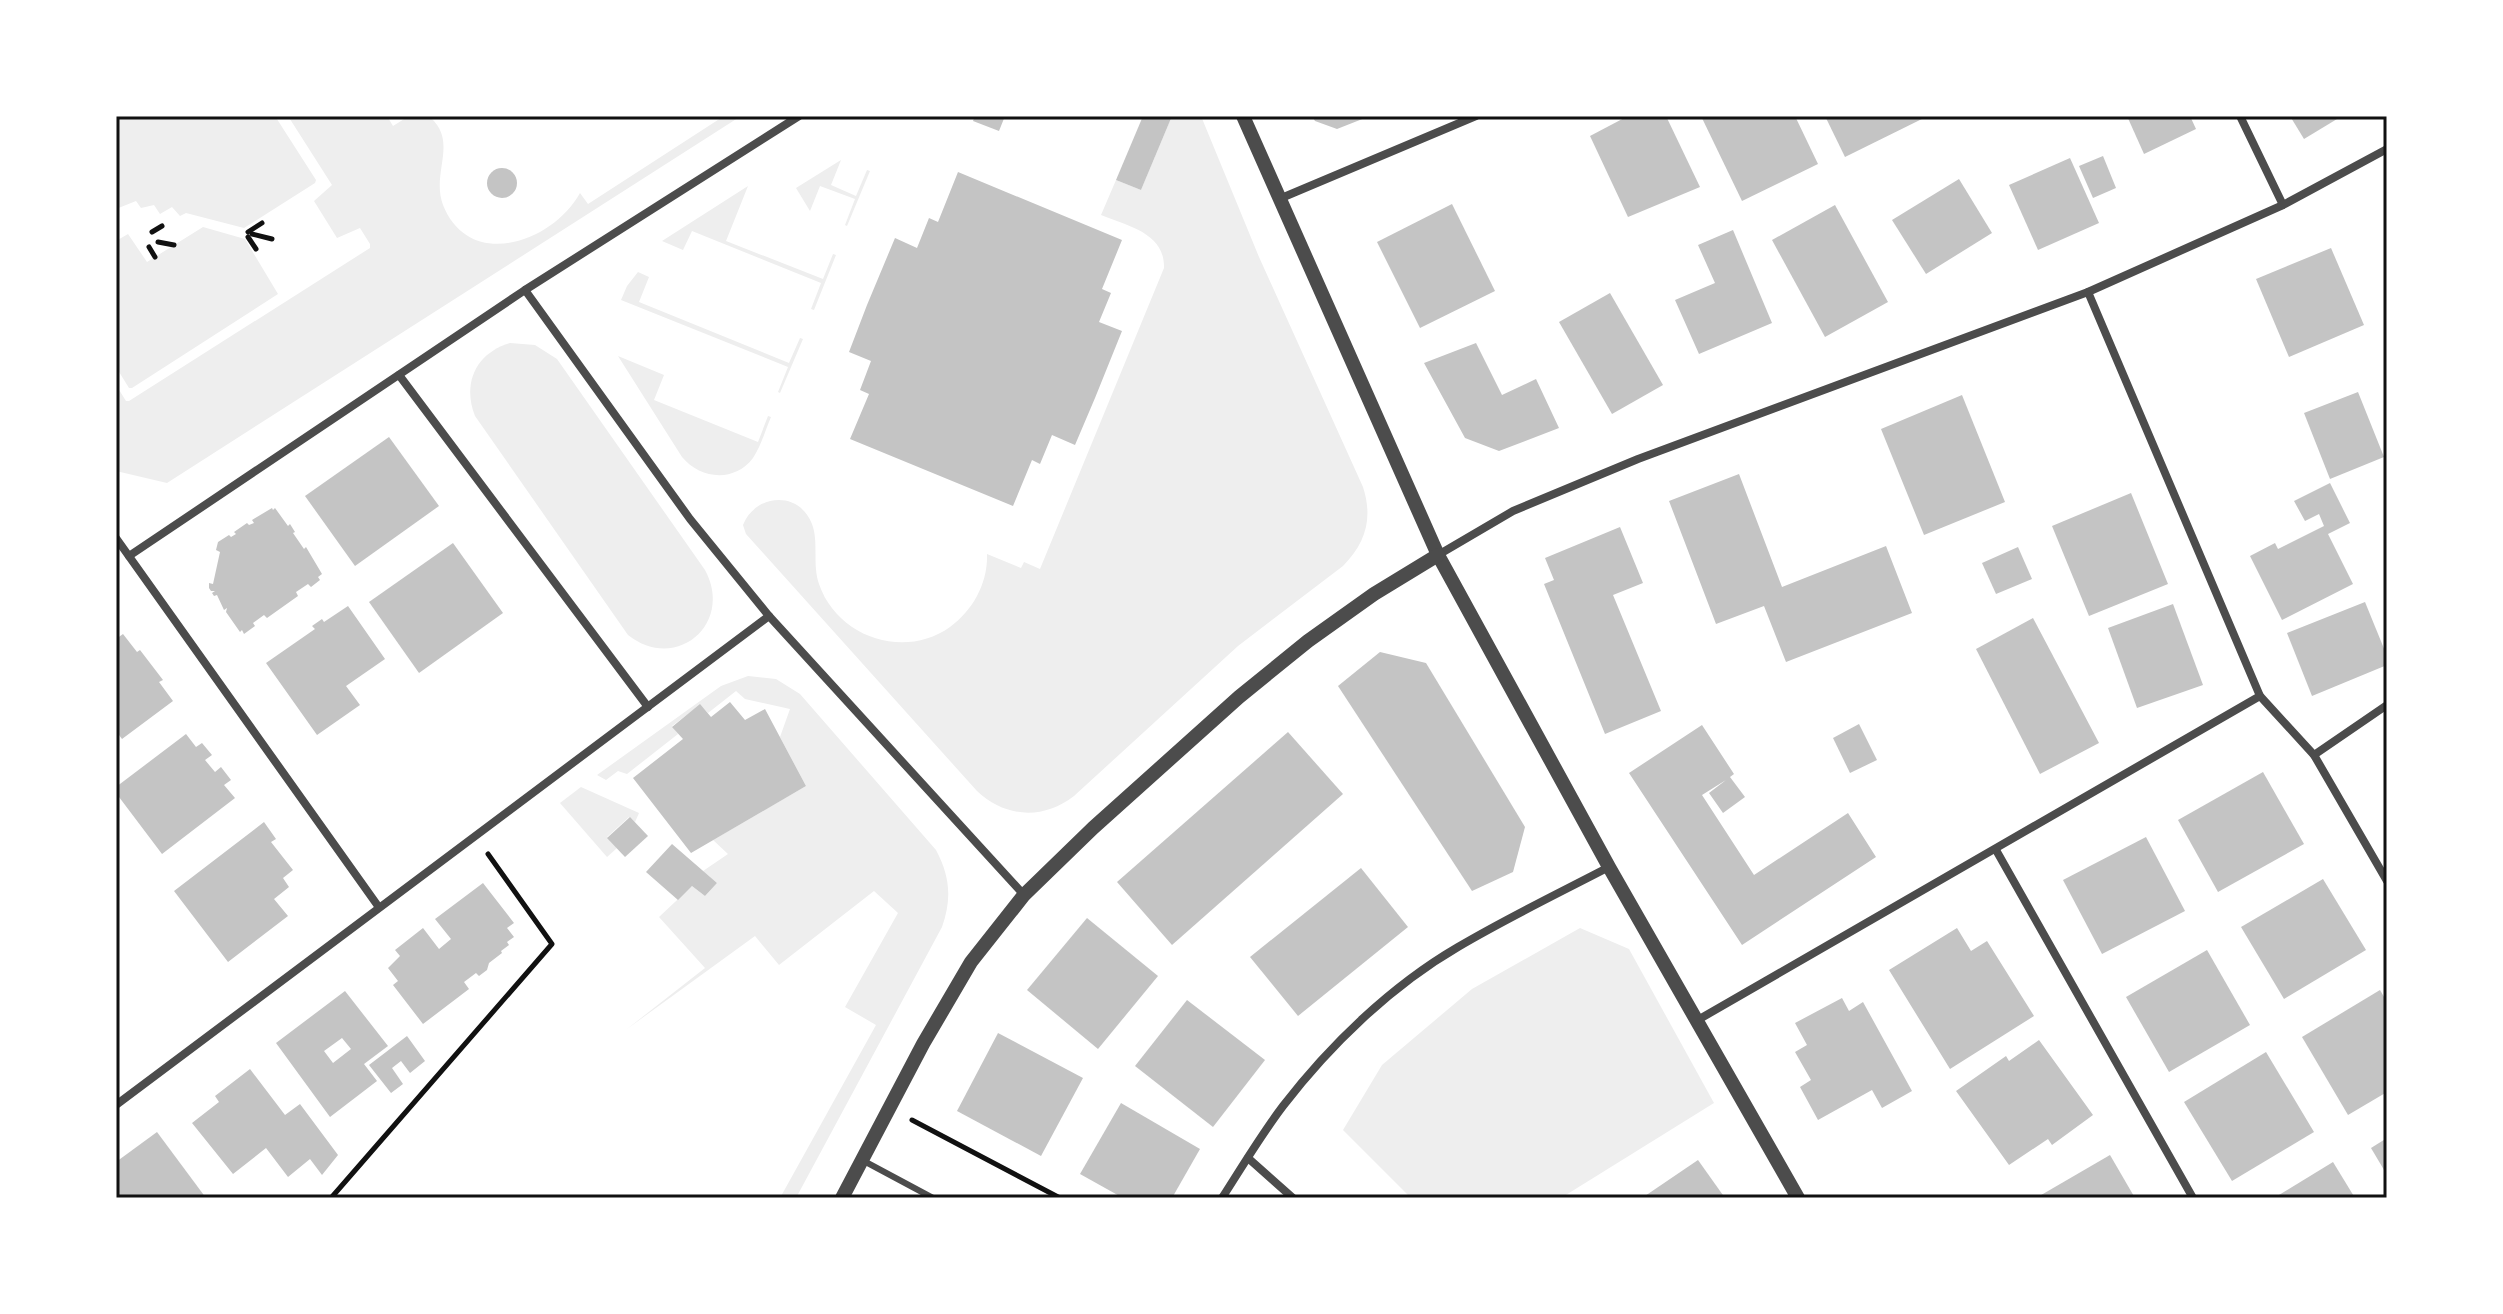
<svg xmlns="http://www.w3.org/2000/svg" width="2503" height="1314" viewBox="0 0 2503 1314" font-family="Lato,sans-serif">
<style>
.green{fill:#eee}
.building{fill:#c4c4c4;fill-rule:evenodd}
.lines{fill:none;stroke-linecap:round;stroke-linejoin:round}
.path{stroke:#111;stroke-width:5}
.service{stroke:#4c4c4c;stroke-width:6}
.minor{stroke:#4c4c4c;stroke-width:8}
.tertiary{stroke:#4c4c4c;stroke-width:14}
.neatline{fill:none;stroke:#111;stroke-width:3}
</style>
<rect width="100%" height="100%" fill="#fff"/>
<g class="green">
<polygon points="116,116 275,116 316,180 315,183 244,228 186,213 180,216 172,207 160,214 154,205 141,208 136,201 116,209"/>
<path d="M288,116H387L393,126L409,116L431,118C458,143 431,173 443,205C470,272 553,242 580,193L588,204L724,116H741L167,483L116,471V385L126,401H129L370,248V244L360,228L337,238L314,201L332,185Z"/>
<path d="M1172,116H1201L1259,257L1363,487C1373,518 1366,543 1343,566L1238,646L1074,796C1043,820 1006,818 977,791L746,534L743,525C755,494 799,490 812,524C819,542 812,564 819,584C837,637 904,660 950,627C973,610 988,583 987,554L1021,568L1024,562L1040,569L1164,268C1165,233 1128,226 1101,215L1116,180L1141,190Z"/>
<polygon points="841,160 831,185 856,196 867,170 870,171 847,226 845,225 855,199 820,186 810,211 796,188"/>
<polygon points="748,186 726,241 823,279 833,254 836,255 814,310 811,309 821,283 692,231 683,250 662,241"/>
<polygon points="203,227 245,239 278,294 132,388 129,388 116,367 116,241 128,234 147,262"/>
<polygon points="638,272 649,277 639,302 789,363 800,338 803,339 780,393 778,392 788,367 621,300 627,286"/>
<path d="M510,343L535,345L557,359L705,570C734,624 676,673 628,635L475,416C462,383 476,353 510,343Z"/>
<path d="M618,356L664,375L654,400L758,442L768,416L771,417C765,431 761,446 753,458C734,483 700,479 682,457Z"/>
<path d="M748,676L776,679L800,694L936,850C950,876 952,899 942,927L796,1198H780L876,1025L845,1007L898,913L874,891L779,965L755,936L627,1029L705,968L659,917L692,886L705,896L717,883L703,871L728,854L713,840L806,786L780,737L790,709L745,699L736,691L708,713L700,705L672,726L678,734L627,774L618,771L606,780L597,775L721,686Z"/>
<polygon points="581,787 639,813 635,822 629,817 607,837 617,848 607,857 560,803"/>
<polygon points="1580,928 1629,949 1714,1103 1561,1198 1411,1198 1343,1130 1382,1065 1472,989"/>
</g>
<g class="building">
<polygon points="975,116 1005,116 999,131 973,121"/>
<polygon points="1143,116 1172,116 1141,190 1116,180"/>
<polygon points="1312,116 1370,116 1337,129 1315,121"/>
<polygon points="1628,116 1666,116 1700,187 1628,217 1590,136"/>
<polygon points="1701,116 1795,116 1818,164 1742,201"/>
<polygon points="1825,116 1928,116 1845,157"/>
<polygon points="2127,116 2190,116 2196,129 2144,154"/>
<polygon points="2290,116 2342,116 2304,139"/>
<polygon points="2103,156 2116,188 2093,198 2079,166"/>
<polygon points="2070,158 2099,223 2038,250 2009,185"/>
<circle cx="502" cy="183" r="15"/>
<polygon points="958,172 1122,240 1102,289 1111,293 1099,322 1122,331 1095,398 1075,445 1052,435 1040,464 1032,460 1013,506 850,439 869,394 860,390 871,361 849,352 867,305 895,238 917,248 929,218 938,222"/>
<polygon points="1959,179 1992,233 1926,274 1892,220"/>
<polygon points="1452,204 1495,291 1420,328 1377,242"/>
<polygon points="1835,205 1888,302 1825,337 1772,240"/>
<polygon points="1733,230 1772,323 1699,354 1675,300 1715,283 1698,245"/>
<polygon points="2331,248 2364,325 2289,357 2256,279"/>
<polygon points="1610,293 1663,385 1612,414 1559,322"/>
<polygon points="1476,343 1502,395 1536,379 1559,428 1499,451 1465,438 1424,363"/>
<polygon points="2358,392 2384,457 2330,479 2304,413"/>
<polygon points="1962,395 2005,502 1924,535 1881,429"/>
<polygon points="389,437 439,506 355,566 305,496"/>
<polygon points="1739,474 1782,587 1886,546 1912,613 1786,662 1764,606 1716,624 1669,501"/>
<polygon points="2330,483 2350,523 2328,534 2353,584 2282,620 2250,556 2275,543 2278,549 2324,526 2319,514 2305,521 2294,501"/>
<polygon points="2131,493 2168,584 2089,616 2052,526"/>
<polygon points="272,508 273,510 275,508 288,526 290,524 295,532 293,533 304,549 306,547 322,574 318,577 320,580 311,587 308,584 296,592 298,596 267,618 264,615 253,623 255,626 244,634 242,630 240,632 226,612 227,608 224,610 217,595 214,596 212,593 215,591 211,591 209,588 209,583 213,584 220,552 216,550 218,542 229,535 231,537 236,534 234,532 247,523 249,525 254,523 252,520"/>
<polygon points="1620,527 1643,583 1613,595 1661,711 1605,734 1544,584 1554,580 1545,558"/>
<polygon points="453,543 503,613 419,673 369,602"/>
<polygon points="2018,547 2032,579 1996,594 1982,563"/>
<polygon points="2365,602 2387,656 2387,665 2312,696 2287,633"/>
<polygon points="2173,604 2203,685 2137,708 2108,628"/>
<polygon points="348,606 385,659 346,686 360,705 317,735 266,663 315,629 312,626 322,619 324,622"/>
<polygon points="2033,618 2099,743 2040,774 1976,649"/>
<polygon points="123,634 137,652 140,650 163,680 159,682 173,701 122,739 116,731 116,639"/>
<polygon points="1380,652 1426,663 1525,827 1513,872 1472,891 1338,686"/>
<polygon points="730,702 745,720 765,709 806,786 691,853 633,778 683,739 672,727 700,704 711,717"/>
<polygon points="1859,724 1877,760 1850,773 1833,738"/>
<polygon points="1702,725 1734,774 1730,777 1745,797 1723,813 1709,793 1726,780 1702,795 1754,875 1848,813 1876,857 1742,945 1629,773"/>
<polygon points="1288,732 1343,794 1172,945 1117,882"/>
<polygon points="186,734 196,747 202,743 212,755 205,760 215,772 221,767 231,780 224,785 235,798 162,854 116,793 116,787"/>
<polygon points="2263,772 2304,844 2218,892 2178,820"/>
<polygon points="630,817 648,836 625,857 607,838"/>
<polygon points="264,822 276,839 271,842 293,870 283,878 289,887 274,899 288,916 228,962 174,891"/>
<polygon points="2146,837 2185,911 2102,954 2063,880"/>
<polygon points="672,844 717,883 705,896 692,886 678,900 646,872"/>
<polygon points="1361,868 1408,927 1298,1016 1250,957"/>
<polygon points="2323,879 2366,950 2284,999 2241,927"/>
<polygon points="483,883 514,923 507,928 514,937 507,942 509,945 501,951 502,953 489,963 487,970 479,976 476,973 464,982 469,989 423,1024 393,985 398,981 388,968 400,956 395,950 423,928 439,949 451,939 435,919"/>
<polygon points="1087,918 1158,976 1098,1049 1027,990"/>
<polygon points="1957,928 1971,951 1987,941 2034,1016 1950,1069 1889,970"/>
<polygon points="2207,950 2250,1025 2169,1072 2126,997"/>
<polygon points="2380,990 2387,1002 2387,1092 2348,1115 2302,1037"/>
<path d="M345,991L388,1046L364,1064L377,1081L330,1117L276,1043ZM342,1038L351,1049L333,1063L324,1051Z"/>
<polygon points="1842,998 1849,1011 1863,1002 1912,1091 1882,1108 1872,1090 1818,1120 1800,1087 1811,1080 1795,1052 1807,1045 1795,1023"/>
<polygon points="1187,1000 1265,1060 1213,1127 1135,1066"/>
<polygon points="998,1033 1083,1078 1041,1156 957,1111"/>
<polygon points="407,1036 425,1061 410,1073 401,1061 392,1068 403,1084 391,1093 369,1065"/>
<polygon points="2039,1040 2093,1115 2052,1145 2048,1139 2009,1165 1956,1091 2006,1056 2009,1061"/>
<polygon points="2266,1052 2314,1132 2232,1181 2184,1102"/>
<polygon points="250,1069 285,1115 300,1104 338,1155 322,1175 310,1159 288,1177 266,1148 233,1174 192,1123 219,1102 215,1096"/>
<polygon points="1121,1103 1200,1149 1172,1198 1123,1198 1080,1174"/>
<polygon points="157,1132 206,1198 116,1198 116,1162"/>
<polygon points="2387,1138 2387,1175 2371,1148"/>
<polygon points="2110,1155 2135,1198 2036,1198"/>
<polygon points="1698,1160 1725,1198 1642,1198"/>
<polygon points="2333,1162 2355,1198 2274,1198"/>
</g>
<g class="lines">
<g class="path">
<polyline points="152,232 162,226"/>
<polyline points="248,232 262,223"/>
<polyline points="252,234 272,239"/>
<polyline points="248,237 256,249"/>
<polyline points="158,242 174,245"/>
<polyline points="149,247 155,257"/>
<polyline points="912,1120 1060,1198"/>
<polyline points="331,1198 552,944 488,854"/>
</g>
<polyline class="service" points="862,1160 933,1198"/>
<g class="minor">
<polyline points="2240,116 2283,205"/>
<polyline points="1279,199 1476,116"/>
<polyline points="525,290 690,519 769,616 1024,895"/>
<polyline points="2088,292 2260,696 2314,755 2387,881"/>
<polyline points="399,375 648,707"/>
<polyline points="116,538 378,906"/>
<polyline points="1438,555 1513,511 1638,459 2088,292 2283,205 2387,149"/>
<polyline points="129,556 525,290 799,116"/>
<polyline points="2314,755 2387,705"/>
<polyline points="1996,850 2193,1198"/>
<polyline points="1696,1021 2260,696"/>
<polyline points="116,1105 769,616"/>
<polyline points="1248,1158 1293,1198"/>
<path d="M1222,1198C1242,1167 1261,1135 1283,1106C1330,1045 1391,986 1458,947C1507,918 1559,893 1609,867"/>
</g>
<g class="tertiary">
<polyline points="1243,116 1438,555 1609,867 1798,1198"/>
<polyline points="842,1198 923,1044 971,962 1024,895 1093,828 1239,697 1308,641 1374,594 1438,555"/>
</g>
</g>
<rect width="2503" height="1314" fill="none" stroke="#ffffff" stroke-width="236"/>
<rect x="118" y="118" width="2267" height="1078" class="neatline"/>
</svg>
